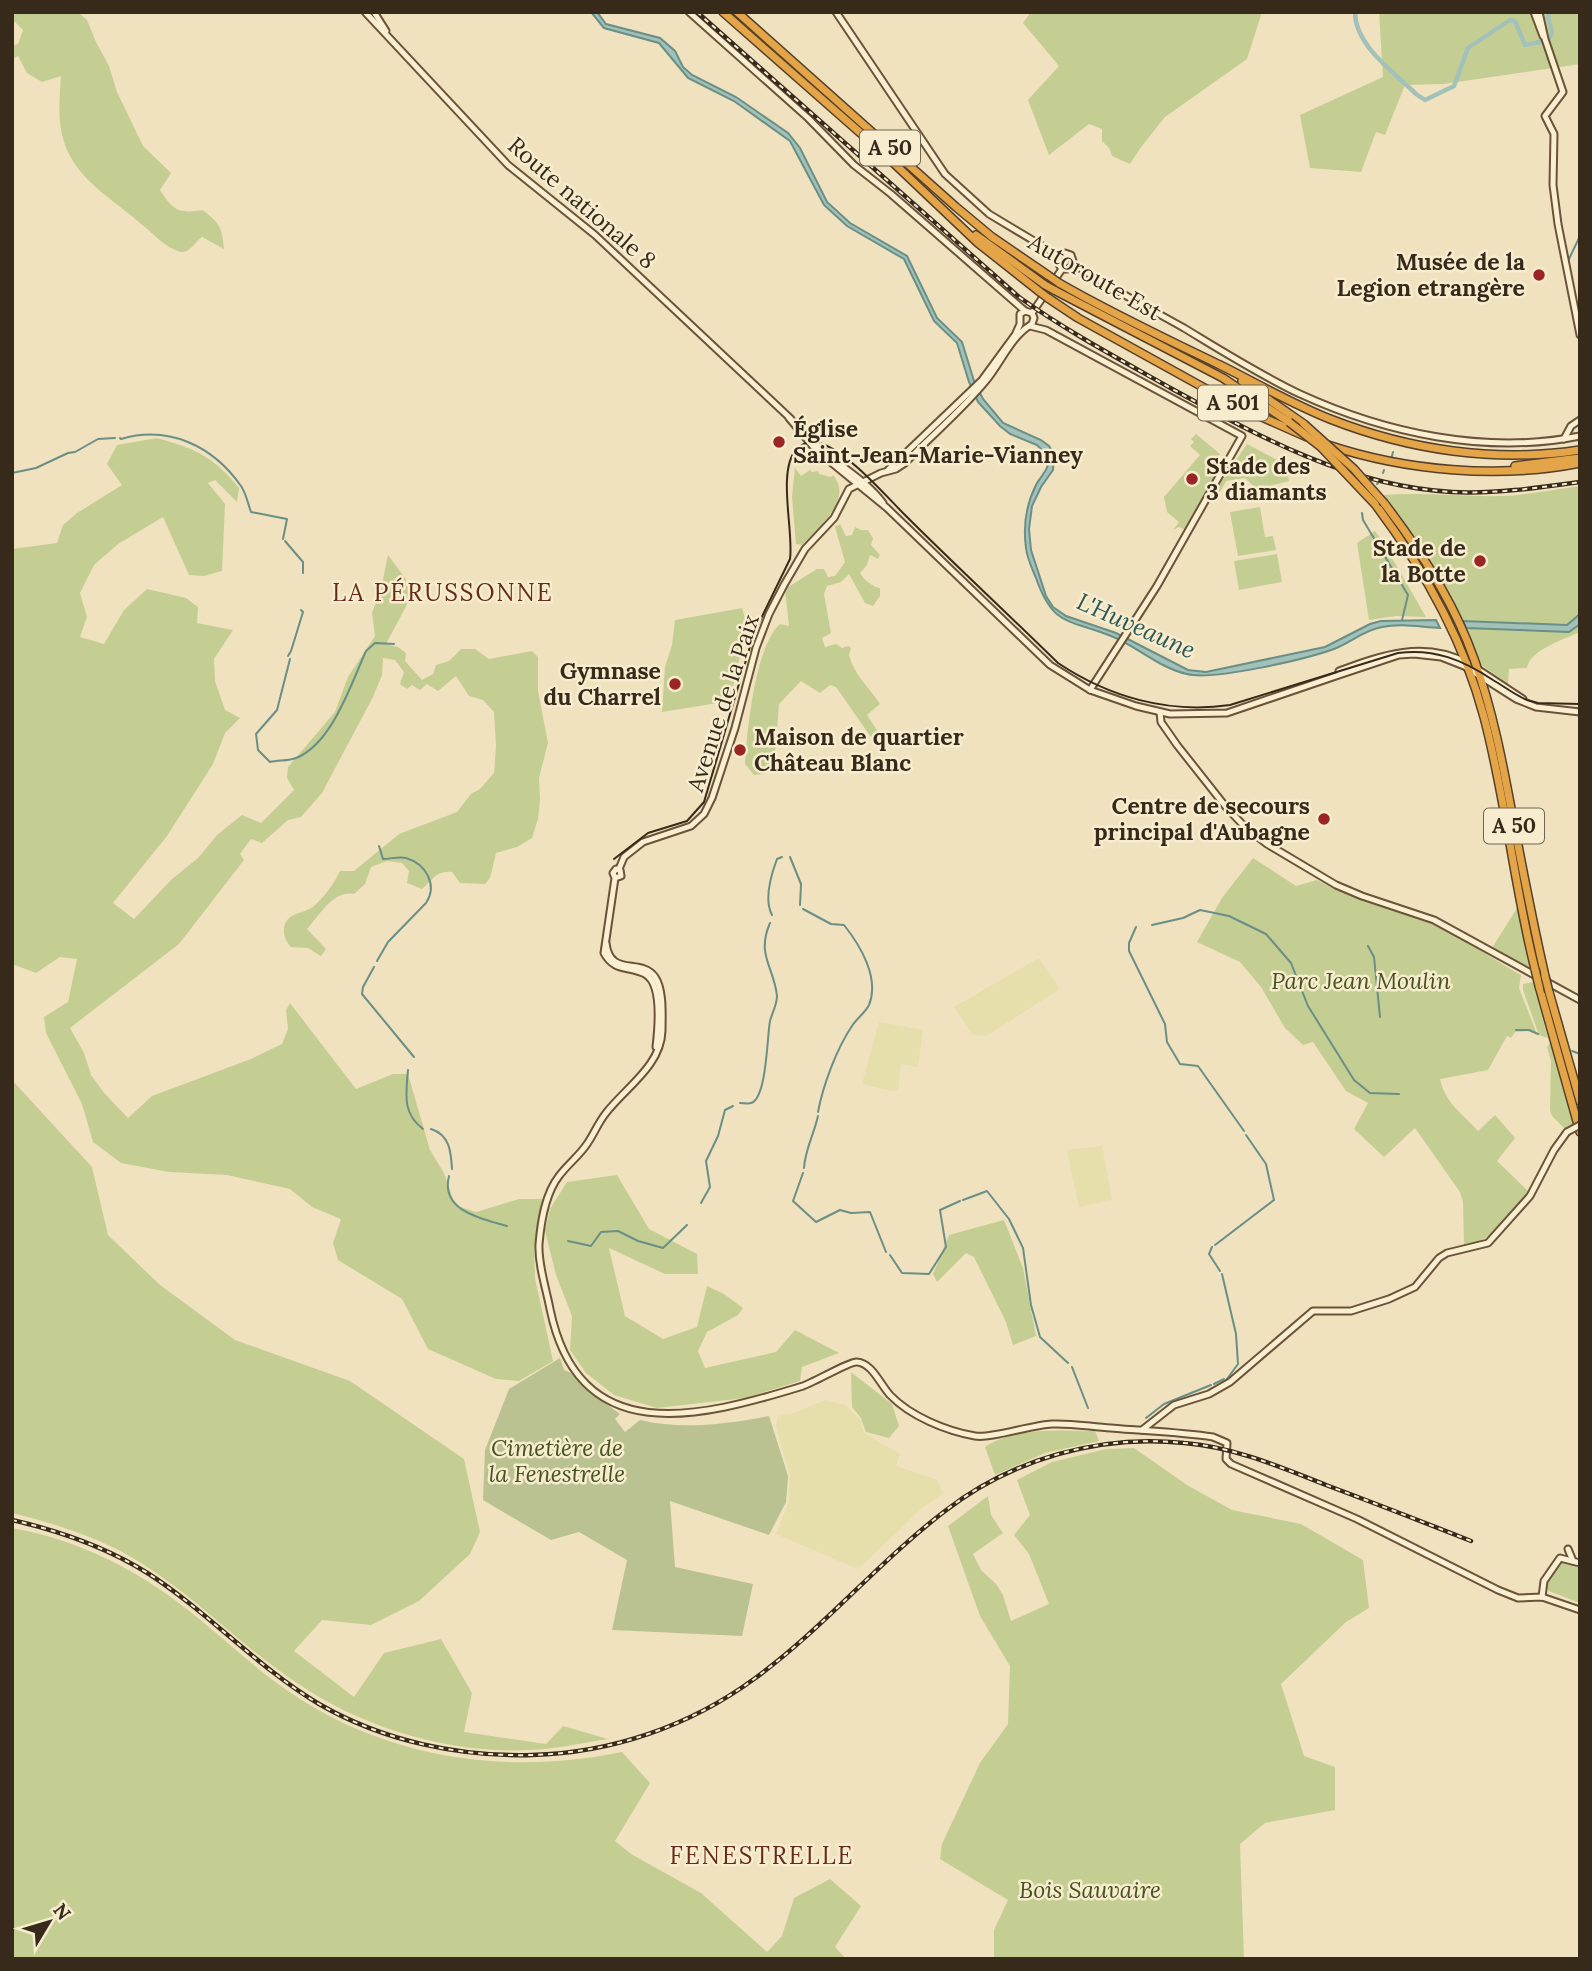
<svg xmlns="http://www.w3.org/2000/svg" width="1592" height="1971" viewBox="0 0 1592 1971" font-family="Lora,serif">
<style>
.farmland{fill:#e6deab}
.green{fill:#c5ce92}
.cemetery{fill:#bbc291}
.water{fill:#a2c1b9;stroke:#698f86;stroke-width:2}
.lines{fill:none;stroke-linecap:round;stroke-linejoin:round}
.stream{stroke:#698f86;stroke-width:2}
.canal{stroke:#a2c1b9;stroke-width:4.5}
.secondary-casing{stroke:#6a5339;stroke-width:9}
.highway-casing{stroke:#56402b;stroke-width:10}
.secondary{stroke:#faefd1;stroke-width:5}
.highway{stroke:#e4a549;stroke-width:7}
.tram{stroke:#372a1b;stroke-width:2}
.rail-casing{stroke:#372a1b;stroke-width:4.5}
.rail{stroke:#f7ecce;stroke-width:2;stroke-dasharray:5;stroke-linecap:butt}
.secondary-bridge-casing{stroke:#6a5339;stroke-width:9;stroke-linecap:butt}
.highway-bridge-casing{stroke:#56402b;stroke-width:10;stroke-linecap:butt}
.secondary-bridge{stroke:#faefd1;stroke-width:5}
.highway-bridge{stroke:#e4a549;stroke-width:7}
.poi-dot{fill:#9a2623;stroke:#f7ecce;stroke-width:2.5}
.labels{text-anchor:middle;stroke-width:5;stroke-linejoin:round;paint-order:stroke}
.shield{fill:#f7ecce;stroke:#716451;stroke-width:2}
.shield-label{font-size:21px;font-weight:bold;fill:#372a1b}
.street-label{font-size:23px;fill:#372a1b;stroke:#f7ecce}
.poi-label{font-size:23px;font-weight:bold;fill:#372a1b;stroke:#f7ecce;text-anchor:end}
.park-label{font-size:23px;font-style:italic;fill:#465421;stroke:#f7ecce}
.neighbourhood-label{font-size:24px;letter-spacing:2px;fill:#662b19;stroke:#f7ecce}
.water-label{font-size:24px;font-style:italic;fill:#2a5856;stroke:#f7ecce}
</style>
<rect width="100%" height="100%" fill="#f0e2be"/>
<g class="farmland">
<polygon points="1039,958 1059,987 1057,991 986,1036 973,1035 954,1007"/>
<polygon points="879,1022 923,1030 918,1067 901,1064 898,1090 891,1091 862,1084"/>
<polygon points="1102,1146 1112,1200 1079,1207 1067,1150"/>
<polygon points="826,1400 845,1405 860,1419 864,1433 900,1454 896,1466 937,1480 943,1494 923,1507 858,1569 776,1534 789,1502 790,1475 776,1427 778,1415 791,1414"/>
</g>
<g class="green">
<path d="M12,12L79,13L87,20L96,42L109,66L117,92L143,146L171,173L160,190C173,210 178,214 203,210C220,224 222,227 224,249L202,237C195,242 190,253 181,252C165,248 153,233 141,224C119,204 89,187 73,161C56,134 59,106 61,76L42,82L27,73L18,56L12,59V46L18,44L23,30L12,19Z"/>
<polygon points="1031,12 1262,12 1247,59 1165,117 1141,147 1130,164 1112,156 1109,148 1102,141 1102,129 1089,124 1049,155 1028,100 1059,66 1023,23"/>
<polygon points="1379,12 1580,12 1580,64 1443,84 1405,85 1385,135 1376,132 1361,172 1310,168 1300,115 1383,77"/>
<polygon points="1196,434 1220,454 1212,463 1218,472 1216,476 1217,479 1186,530 1179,527 1173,530 1179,522 1167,512 1164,497 1200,455 1190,446 1194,442 1191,439"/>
<path d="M157,438C196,449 213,456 239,488L237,502L215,480L208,483L225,504L222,571L204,576L189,575L163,517L118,544L94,565L80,593L87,617L80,637L104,644L124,610L147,589L186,598L198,607L197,623L233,630L214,659L215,681L225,710L240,718L225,733L213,764L167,836L113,903L134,919L171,880L198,858L217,835L242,815L261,823L294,790L287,778L288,767L335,712L348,677L375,636L372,613L382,584L388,555L405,578L412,595L386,644L398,647L406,653L405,661L422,680L433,674L436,665L449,661L461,649H475L489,659L532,651L538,657V691L548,743L539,778L540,800L538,819L532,838L517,847L496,853L490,878L485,884L460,883L452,872C436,870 433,880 422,889L407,883L409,871L402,863L387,861L371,867L365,884L354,894C333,890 320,915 307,929L326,949L321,956L308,948L291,947C282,938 280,921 294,915C300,912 308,911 314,906C324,897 334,884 340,871H354L399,834L457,812L471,794L480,789L494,773L496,746L494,712L483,700L469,696L456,676L438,691L427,684L420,690L412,685L407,689L400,684L404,672L395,660L383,658L382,675L373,697L322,793L301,817L288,820L262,843L251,839L240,854L244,860L179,944L70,1028L84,1053L91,1075L105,1094L128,1118L152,1096L251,1059L282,1044L288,1029L286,1010L290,1003L356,1089L393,1074H408L430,1150L444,1173L455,1205L476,1212L519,1199H543L534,1247L535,1278L553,1361L519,1381L496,1379L428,1349L402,1299L338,1260L333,1243L341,1219L312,1207L290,1189L227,1175L169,1172L121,1163L93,1142L82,1104L46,1033L44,1017L68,1002L77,959L60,957L36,973L12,964V549L57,543L63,525L77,513L122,485L107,464L117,445Z"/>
<polygon points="1247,444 1302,473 1288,476 1289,481 1257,489 1245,478 1226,481 1216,499 1214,499 1212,496"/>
<path d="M795,468L801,476L810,470L812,472L818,471L819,474L831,477L833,475C854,499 818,528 802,545L796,544L792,497Z"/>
<path d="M1580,486V632C1564,639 1530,650 1527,668L1509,669L1508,684L1480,664L1463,621L1441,579L1417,540L1383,495C1424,492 1463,497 1504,496C1529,495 1555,489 1580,486Z"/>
<polygon points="1260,507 1265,537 1273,536 1276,550 1238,556 1230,512"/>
<path d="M840,524L846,536L852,535L855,527L861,530H868L873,538L871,545L880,555L878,559L870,555L867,565L860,573C863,579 874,588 880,588V596L873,606L865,603L849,574L841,582L827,586L824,594L831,633L822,638L825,647L836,644L842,648L848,646L851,648L849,655C854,675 869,687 880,704L867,715L880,735L873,740L836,687L830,685L820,693L801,681L779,704L774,767L764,774L754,775L745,764C747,731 755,646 780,624L789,626L785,589L817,569H824L828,577L835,576L845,562L835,527Z"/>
<polygon points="1375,531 1381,539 1426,617 1396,616 1369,620 1357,543"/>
<polygon points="1277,554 1282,582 1239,590 1234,561"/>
<polygon points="742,608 747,625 730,701 662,712 665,667 672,645 675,620"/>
<path d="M1253,858L1296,886L1317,880C1345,897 1377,902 1408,913C1447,928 1484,954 1521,975L1519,988L1537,1034L1528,1031L1515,1032L1511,1038L1507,1036L1488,1070L1440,1079C1445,1103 1463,1114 1478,1131L1495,1115L1515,1138L1497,1161L1530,1193C1509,1217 1496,1240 1464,1245L1463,1202L1460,1192L1415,1128L1384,1157L1354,1129L1368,1103L1346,1091L1313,1042L1303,1045L1285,1028L1261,987L1240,962L1197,942L1222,898Z"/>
<polygon points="1517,908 1531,968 1492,948"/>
<polygon points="1533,982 1548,1038 1539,1035 1523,990 1523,984"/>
<polygon points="1550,1043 1575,1125 1566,1130 1552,1116 1550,1110 1551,1061 1547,1047"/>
<path d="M12,1080L92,1167L108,1235L160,1285L235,1340L350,1381L464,1459L480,1532L470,1554L419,1601L371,1625L322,1620L294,1651L354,1697L384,1653L441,1639L472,1693L464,1732L546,1744L563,1726L608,1739C582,1743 555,1749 529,1750C450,1754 362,1728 297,1683C242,1647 197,1598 141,1563C102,1538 56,1524 12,1513Z"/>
<polygon points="617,1175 649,1229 697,1254 698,1274 665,1274 609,1248 625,1316 663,1339 697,1327 707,1286 724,1294 743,1308 738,1315 707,1332 698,1351 705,1368 776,1352 795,1330 839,1353 802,1367 800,1381 745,1398 657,1408 614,1395 586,1373 570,1350 572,1316 556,1275 545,1231 550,1209 567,1182"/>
<polygon points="1004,1220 1023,1268 1036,1336 1013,1345 1006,1322 974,1257 966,1253 937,1282 933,1274 949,1235"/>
<polygon points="851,1372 892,1404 899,1426 889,1438 866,1432 861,1418 852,1407"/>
<path d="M1095,1431L1099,1441L1045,1453L995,1475L985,1447C1017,1426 1058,1431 1095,1431Z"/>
<polygon points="1134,1448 1187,1485 1232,1510 1301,1524 1363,1560 1369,1608 1346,1622 1281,1684 1304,1756 1335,1767 1335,1810 1265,1823 1240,1844 1244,1959 994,1959 994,1930 1008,1900 940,1859 942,1844 980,1763 1008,1724 1010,1666 980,1616 948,1526 988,1496 991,1515 1003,1533 973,1554 981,1570 996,1584 1003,1595 1011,1621 1049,1604 1029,1554 1014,1535 1030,1515 1017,1480 1052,1462 1106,1449"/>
<path d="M12,1528C70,1538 129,1565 176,1601C210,1626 241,1656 274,1681C375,1757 500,1777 622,1752L650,1783L615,1841L631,1854L701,1893L767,1952L782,1936L794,1898L830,1879L861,1906L835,1947L846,1959H12Z"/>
<polygon points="1563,1560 1580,1566 1580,1603 1549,1591 1545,1586 1555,1569"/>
</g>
<path class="cemetery" d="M560,1358L564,1370L571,1373L590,1392L620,1414L615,1419L625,1432L640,1420C682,1430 727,1424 769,1416L788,1476L786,1502L769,1535L670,1501L675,1567L753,1584L742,1636L612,1630L627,1560L579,1532L551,1540L483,1500L485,1450L509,1389Z"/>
<g class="water">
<path d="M591,12H597L606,24L660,38L675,51L683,67L692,75L736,97L788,133L800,148L827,202L850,223L907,256L937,318L962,342L974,381L983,399L1003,423L1041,440L1049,446L1054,454L1053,470L1041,487L1032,506L1029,529L1031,550L1046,596L1053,607L1066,616L1116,633L1188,670L1206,672L1325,647L1370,624L1381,621L1436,620L1440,628C1420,627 1401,623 1382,627C1364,630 1350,643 1334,649C1306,659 1213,681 1187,674C1159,668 1137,646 1111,636C1069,619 1053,627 1036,578C1032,568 1027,558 1026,548C1023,526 1026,505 1036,485C1041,475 1049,471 1049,457L1037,445L1010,434L1000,426L978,402L969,382L957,343L934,321L904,259L847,226L824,205L790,141L734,101L688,78L659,43L604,28Z"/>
<polygon points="1580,614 1580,624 1569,632 1466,628 1463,621 1567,625"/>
</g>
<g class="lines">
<g class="stream">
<polyline points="1568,261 1580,236"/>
<path d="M120,438L121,439C169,425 213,446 241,486C246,493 248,504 251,512L287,519L283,539"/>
<polyline points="1392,456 1393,452"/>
<polyline points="12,473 36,468 68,453 75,452 98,439 115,438"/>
<polyline points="1383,473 1384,470"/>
<polyline points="1377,484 1378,483"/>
<polyline points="1362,513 1363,520 1408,595 1402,620"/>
<polyline points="285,541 303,562 303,573"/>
<polyline points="288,656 291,651 303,612 301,610"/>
<path d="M290,659L277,710L256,734L258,750L270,762C278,760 289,761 296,758C332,744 351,684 366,651L375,643L394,644"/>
<polyline points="790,857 801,884 800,905"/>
<path d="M803,909L831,924L844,925C860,945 880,978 869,1005C865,1013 857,1018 852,1026C837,1048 823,1085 818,1112"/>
<path d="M772,915C764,900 771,875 777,859L782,857"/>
<polyline points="1152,925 1183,918 1200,910 1229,916 1266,934 1291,963 1308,1006 1354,1080 1370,1093 1399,1094"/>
<polyline points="1136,927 1129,943 1129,951 1165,1024 1167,1042 1180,1064 1198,1066 1244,1131"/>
<polyline points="1368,946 1374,957 1380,1017"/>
<path d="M377,961L388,942L426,903C438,885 426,864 406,858C399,856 391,859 383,859L379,846"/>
<polyline points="374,967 363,987 362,994 414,1057"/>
<polyline points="1516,1030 1529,1030 1538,1034"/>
<polyline points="1572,1051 1580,1054"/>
<path d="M408,1070C406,1094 402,1113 423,1129"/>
<path d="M740,1103C744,1103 748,1104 751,1103C767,1098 767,1036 770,1021C772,1013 777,1005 777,996C774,967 756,955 770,923"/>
<path d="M431,1129C450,1135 451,1152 452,1169"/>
<path d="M804,1168C805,1150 814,1134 818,1116"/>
<polyline points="803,1173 793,1201 816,1222 840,1210 851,1213 870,1212 886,1252"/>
<path d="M449,1176C440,1211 482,1219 507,1226"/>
<polyline points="963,1200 987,1191 1009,1219 1023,1248 1031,1305 1040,1337 1068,1363"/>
<polyline points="701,1203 710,1187 706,1161 718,1136 725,1110 733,1106"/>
<polyline points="568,1241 591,1246 601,1232 618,1231 638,1241 663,1248 687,1225"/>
<polyline points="1215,1245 1274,1200 1266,1164 1246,1135"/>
<polyline points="1212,1247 1209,1254 1220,1271"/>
<polyline points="890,1255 902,1273 929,1274 946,1247 940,1210 960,1201"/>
<polyline points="1222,1274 1236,1334 1238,1364 1227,1379"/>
<polyline points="1072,1367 1088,1408"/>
<polyline points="1214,1384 1224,1379"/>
<polyline points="1146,1418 1164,1404 1211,1385"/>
</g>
<g class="canal">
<path d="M1355,12C1355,46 1394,72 1416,94L1425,100L1454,86L1468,48L1510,20L1515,21L1525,45L1540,42"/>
<polyline points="1549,38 1552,33 1548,17 1550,12"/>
</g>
<defs>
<g id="secondary">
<polyline points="365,12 508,165 595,235 791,419"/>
<polyline points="374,12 386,31"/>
<polyline points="689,12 808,118 854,165 891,194 1025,311"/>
<polyline points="836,12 945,174 989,214 1059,256"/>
<polyline points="1534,12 1543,36"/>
<polyline points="1539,12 1545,39 1563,92 1545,116 1554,134 1553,185 1558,224 1580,335"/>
<polyline points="1059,256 1058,263 1062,269 1069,269 1074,264"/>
<polyline points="1059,256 1065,253 1071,255 1074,264"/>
<path d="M1074,264C1109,288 1147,307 1184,328C1222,351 1260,375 1300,394C1385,433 1486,455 1580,436"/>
<polyline points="1032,313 1062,269"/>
<polyline points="1030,326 1046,330 1242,436 1157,586 1090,690"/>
<polyline points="789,418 816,450 887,508 1050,665 1090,690 1136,706 1170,714 1227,713 1339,675 1399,655 1414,654 1441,657 1464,666 1516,699 1536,707 1580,712"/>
<path d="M810,438C832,463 863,476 883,503"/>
<polyline points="1564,439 1571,426 1580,420"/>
<polyline points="1476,668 1523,699"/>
<path d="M1339,671C1382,655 1424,640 1467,663"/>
<polyline points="1160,712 1161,722 1177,745 1226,807 1246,828 1267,844 1336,885 1362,896 1434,920 1580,1000"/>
<path d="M619,869L624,857L643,842L691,826L704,814L712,798L735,728L756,648L769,614L784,585L805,549L834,518L849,489L881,473L896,469L905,463C931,436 961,411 985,382C1001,363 1011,336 1032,324L1034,318L1032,313L1025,311L1020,314V324L1015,335L982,380L887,471"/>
<path d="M615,878L621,876L620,870L616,869L613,873L615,878L604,953C614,972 629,966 645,974C663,984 658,1030 656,1047"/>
<path d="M606,943C610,978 641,957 655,977C664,990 662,1016 662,1031C661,1066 625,1088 606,1113C598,1123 594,1134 587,1144C579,1156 568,1164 559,1176C545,1194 541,1221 539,1244C538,1265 546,1288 550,1309C579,1450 699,1418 803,1386C815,1382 850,1361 857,1362C872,1363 880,1384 890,1395C910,1416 946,1431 975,1436C990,1439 1031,1425 1052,1424C1071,1423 1092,1427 1111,1428C1145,1431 1179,1432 1213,1437L1227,1443L1226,1459L1231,1464L1357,1519L1498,1590L1518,1598L1542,1597L1580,1610"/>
<polyline points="1142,1430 1174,1405 1209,1394 1230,1382 1313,1311 1351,1311 1389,1299 1415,1287 1439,1258 1447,1253 1488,1243 1530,1196 1554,1150 1567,1132"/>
<polyline points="1568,1549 1573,1561"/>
<polyline points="1542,1597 1544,1581 1560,1558 1580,1563"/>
</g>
<g id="highway">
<polyline points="723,12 881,151 978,243 1040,292"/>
<polyline points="737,12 956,207 992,237 1049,276"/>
<polyline points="976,235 1045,285"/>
<path d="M1059,283C1111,313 1166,339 1220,365C1256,383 1292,404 1330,419C1409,450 1496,463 1580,450"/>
<polyline points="1054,290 1223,378 1289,422"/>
<polyline points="1048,298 1078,318 1237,406 1307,437"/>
<polyline points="1242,381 1304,424"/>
<path d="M1328,445C1406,471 1499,479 1580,463"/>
<polyline points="1515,466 1580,458"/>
<path d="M1384,503C1421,551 1454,602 1474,659C1493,711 1503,765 1513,819C1523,872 1533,924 1545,976"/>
<path d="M1375,504C1424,569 1463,638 1484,717C1506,800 1514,886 1535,969"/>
<polyline points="1539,986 1580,1132"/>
<polyline points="1549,992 1580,1101"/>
</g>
</defs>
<use href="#secondary" class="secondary-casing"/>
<use href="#highway" class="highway-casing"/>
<use href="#secondary" class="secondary"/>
<use href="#highway" class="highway"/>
<path class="tram" d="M614,859L648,833L687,821L704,802L754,633L790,559C794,532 777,471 796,450C802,443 812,440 820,443C849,453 884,494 905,515C955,565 1007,613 1058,663C1109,697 1168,714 1230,705L1398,653C1434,648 1463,660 1493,680C1505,687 1515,695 1527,700L1538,703L1580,704"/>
<defs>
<g id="rail">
<path d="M697,12L1019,297C1068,332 1121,360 1174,390C1262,438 1349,486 1452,492C1495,494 1537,488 1580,482"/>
<path d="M12,1520C60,1531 108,1548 149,1574C209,1613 257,1667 319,1704C383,1741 459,1757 532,1755C611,1753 690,1726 754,1679C823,1629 878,1562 945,1511C1012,1459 1100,1434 1184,1443C1234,1447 1280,1467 1326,1485C1374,1503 1423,1522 1471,1541"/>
</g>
</defs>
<use href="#rail" class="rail-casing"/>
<use href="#rail" class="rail"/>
<defs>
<polyline id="secondary-bridge" points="1567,1132 1580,1125"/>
<g id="highway-bridge">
<polyline points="1049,276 1059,283"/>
<polyline points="1045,285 1054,290"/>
<polyline points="1040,292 1048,298"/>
<polyline points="1289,422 1321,447 1375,504"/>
<polyline points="1304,424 1354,469 1384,503"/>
<polyline points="1535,969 1539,986"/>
<polyline points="1545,976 1549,992"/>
</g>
</defs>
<use href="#secondary-bridge" class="secondary-bridge-casing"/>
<use href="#highway-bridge" class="highway-bridge-casing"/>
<use href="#secondary-bridge" class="secondary-bridge"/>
<use href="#highway-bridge" class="highway-bridge"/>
</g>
<g class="poi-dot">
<circle cx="1539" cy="275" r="7"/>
<circle cx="779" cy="442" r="7"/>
<circle cx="1192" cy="479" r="7"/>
<circle cx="1480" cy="561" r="7"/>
<circle cx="675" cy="684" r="7"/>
<circle cx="740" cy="750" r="7"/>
<circle cx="1324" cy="819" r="7"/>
</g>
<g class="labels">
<g class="shield">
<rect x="860" y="130.5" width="60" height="35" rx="5"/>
<rect x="1198" y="385.5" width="70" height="35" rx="5"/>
<rect x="1484" y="808.5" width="60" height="35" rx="5"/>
</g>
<g class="shield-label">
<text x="890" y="155">A 50</text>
<text x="1233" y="410">A 501</text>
<text x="1514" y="833">A 50</text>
</g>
<g class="street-label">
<text transform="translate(582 203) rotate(41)" y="8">Route nationale 8</text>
<text transform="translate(1095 277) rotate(30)" y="8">Autoroute Est</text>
<text transform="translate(723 703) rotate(-72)" y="8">Avenue de la Paix</text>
</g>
<g class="poi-label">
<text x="1525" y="270">Musée de la<tspan x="1525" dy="26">Legion etrangère</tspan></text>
<text x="793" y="437" text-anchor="start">Église<tspan x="793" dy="26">Saint-Jean-Marie-Vianney</tspan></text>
<text x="1206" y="474" text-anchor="start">Stade des<tspan x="1206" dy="26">3 diamants</tspan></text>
<text x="1466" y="556">Stade de<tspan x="1466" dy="26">la Botte</tspan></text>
<text x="661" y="679">Gymnase<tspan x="661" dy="26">du Charrel</tspan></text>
<text x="754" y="745" text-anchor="start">Maison de quartier<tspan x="754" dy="26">Château Blanc</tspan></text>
<text x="1310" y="814">Centre de secours<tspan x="1310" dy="26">principal d'Aubagne</tspan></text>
</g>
<g class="park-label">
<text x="1361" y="989">Parc Jean Moulin</text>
<text x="557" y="1456">Cimetière de<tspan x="557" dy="26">la Fenestrelle</tspan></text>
<text x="1090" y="1898">Bois Sauvaire</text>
</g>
<g class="neighbourhood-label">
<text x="443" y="601">LA PÉRUSSONNE</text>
<text x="762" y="1864">FENESTRELLE</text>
</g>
<g class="water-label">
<text transform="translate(1136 626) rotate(24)" y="8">L'Huveaune</text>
</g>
</g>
<rect width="1592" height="1971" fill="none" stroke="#372a1b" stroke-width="28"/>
<g transform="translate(49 1922) rotate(52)" stroke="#f7ecce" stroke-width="5" paint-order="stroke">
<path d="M0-5L12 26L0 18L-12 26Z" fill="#372a1b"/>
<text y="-10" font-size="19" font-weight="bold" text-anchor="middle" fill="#372a1b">N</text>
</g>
</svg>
